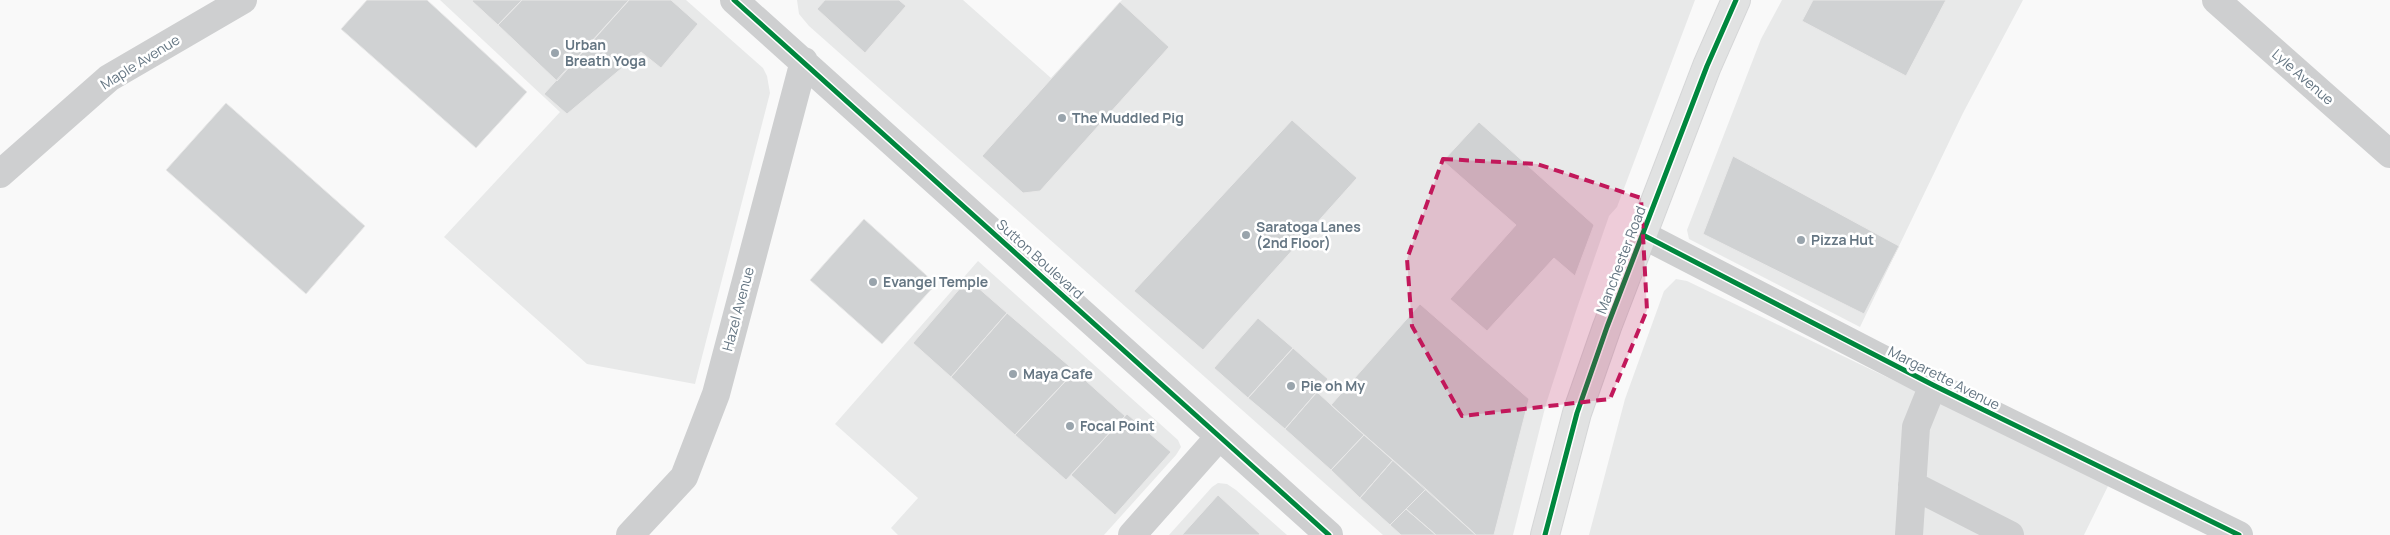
<svg xmlns="http://www.w3.org/2000/svg" width="2390" height="535" font-family="Manrope,sans-serif">
	<rect width="100%" height="100%" fill="#f9f9f9"/>
	<path fill="#e8e9e9" d="M440 0H686L763 68 767 76 770 93 695 384 587 364 444 237 560 112Z
		M797 0H963L1051 78 1122 0H1695L1617 207 1609 216 1576 311 1546 404 1513 535H1383L809 26 799 14Z
		M1782 0H2023L1963 113 1860 327 1689 239 1687 230 1761 39Z
		M978 261 1178 440 1181 447 1176 455 1104 535H898L891 528 918 498 835 424Z
		M1676 279 1687 281 2109 484 2084 535H1589L1625 399 1664 291Z
		M1218 483 1227 484 1236 490 1287 535H1169L1212 487Z"/>
	<path fill="#d0d2d3" stroke="#e8e8e8" d="M367 0H427L527 92 476 148 341 29Z
		M473 0H522L498 25 472 1Z
		M522 0H629L557 81 498 25Z
		M629 0H671L698 24 661 68 641 52 567 114 544 94Z
		M825 0H899L906 6 865 53 817 9Z
		M1813 0H1946L1906 76 1802 21Z
		M1120 2 1169 47 1040 191 1023 193 982 156Z
		M226 103 365 226 306 294 166 170Z
		M1292 120 1357 178 1203 350 1134 291Z
		M1479 122 1594 225 1575 276 1554 258 1487 331 1450 299 1516 225 1443 161Z
		M1733 156 1899 246 1864 314 1703 234Z
		M864 219 936 284 882 344 810 280Z
		M968 279 1007 313 951 377 913 343Z
		M1420 304 1529 399 1494 535H1476L1331 405Z
		M1007 313 1075 371 1015 435 951 377Z
		M1258 318 1293 348 1248 398 1214 368Z
		M1293 348 1328 379 1285 429 1248 398Z
		M1075 371 1125 416 1066 480 1015 435Z
		M1317 392 1364 435 1331 470 1285 429Z
		M1127 414 1171 452 1115 515 1071 475Z
		M1364 435 1393 460 1360 498 1331 470Z
		M1393 460 1426 489 1390 525 1360 498Z
		M1426 489 1476 535H1436L1406 509Z
		M1218 495 1260 534 1259 535H1182Z
		M1406 509 1436 535H1401L1390 525Z"/>
	<g fill="none" stroke-linecap="round" stroke-linejoin="round">
		<g stroke="#d5d6d7" stroke-width="30">
			<path id="major" d="M1545 535 1577 413 1607 327 1707 66 1736 0"/>
		</g>
		<path stroke="#cecfd0" stroke-width="28" d="M734 0 1329 535
			M2216 0 2390 154
			M0 174 109 78 243 0
			M1643 235 1933 385 2239 535
			M1912 485 2010 535
			M630 535 684 477 716 394 804 61
			M1132 535 1219 437
			M1909 535 1916 427 1933 385"/>
		<use href="#major" stroke="#e1e2e2" stroke-width="28"/>
		<g stroke="#fff" stroke-width="8">
			<path id="cycleway" d="M734 0 1329 535
				M1643 235 1933 385 2239 535
				M1545 535 1577 413 1607 327 1707 66 1736 0"/>
		</g>
		<use href="#cycleway" stroke="#00873e" stroke-width="5"/>
	</g>
	<path fill="#c2185b" fill-opacity="0.2" stroke="#c2185b" stroke-width="4" stroke-dasharray="10 6" stroke-linejoin="round" d="M1443 159 1537 164 1641 198 1647 310 1610 399 1462 416 1412 326 1407 259Z"/>
	<g fill="#99a4ac" stroke="#fff" stroke-width="2">
		<circle cx="555" cy="53" r="5"/>
		<circle cx="1062" cy="118" r="5"/>
		<circle cx="1246" cy="235" r="5"/>
		<circle cx="1801" cy="240" r="5"/>
		<circle cx="873" cy="282" r="5"/>
		<circle cx="1013" cy="374" r="5"/>
		<circle cx="1291" cy="386" r="5"/>
		<circle cx="1070" cy="426" r="5"/>
	</g>
	<g text-anchor="middle" stroke-width="5" stroke-linejoin="round" paint-order="stroke">
		<g font-size="14" font-weight="bold" fill="#657683" stroke="#fff" text-anchor="start">
			<text x="565" y="50">Urban<tspan x="565" dy="16">Breath Yoga</tspan></text>
			<text x="1072" y="123">The Muddled Pig</text>
			<text x="1256" y="232">Saratoga Lanes<tspan x="1256" dy="16">(2nd Floor)</tspan></text>
			<text x="1811" y="245">Pizza Hut</text>
			<text x="883" y="287">Evangel Temple</text>
			<text x="1023" y="379">Maya Cafe</text>
			<text x="1301" y="391">Pie oh My</text>
			<text x="1080" y="431">Focal Point</text>
		</g>
		<g font-size="14" fill="#657683" stroke="#fff">
			<text transform="translate(140 62) rotate(-32)" y="5">Maple Avenue</text>
			<text transform="translate(2303 77) rotate(41)" y="5">Lyle Avenue</text>
			<text transform="translate(1040 259) rotate(42)" y="5">Sutton Boulevard</text>
			<text transform="translate(1621 260) rotate(-69)" y="5">Manchester Road</text>
			<text transform="translate(738 309) rotate(-75)" y="5">Hazel Avenue</text>
			<text transform="translate(1944 378) rotate(27)" y="5">Margarette Avenue</text>
		</g>
	</g>
</svg>
